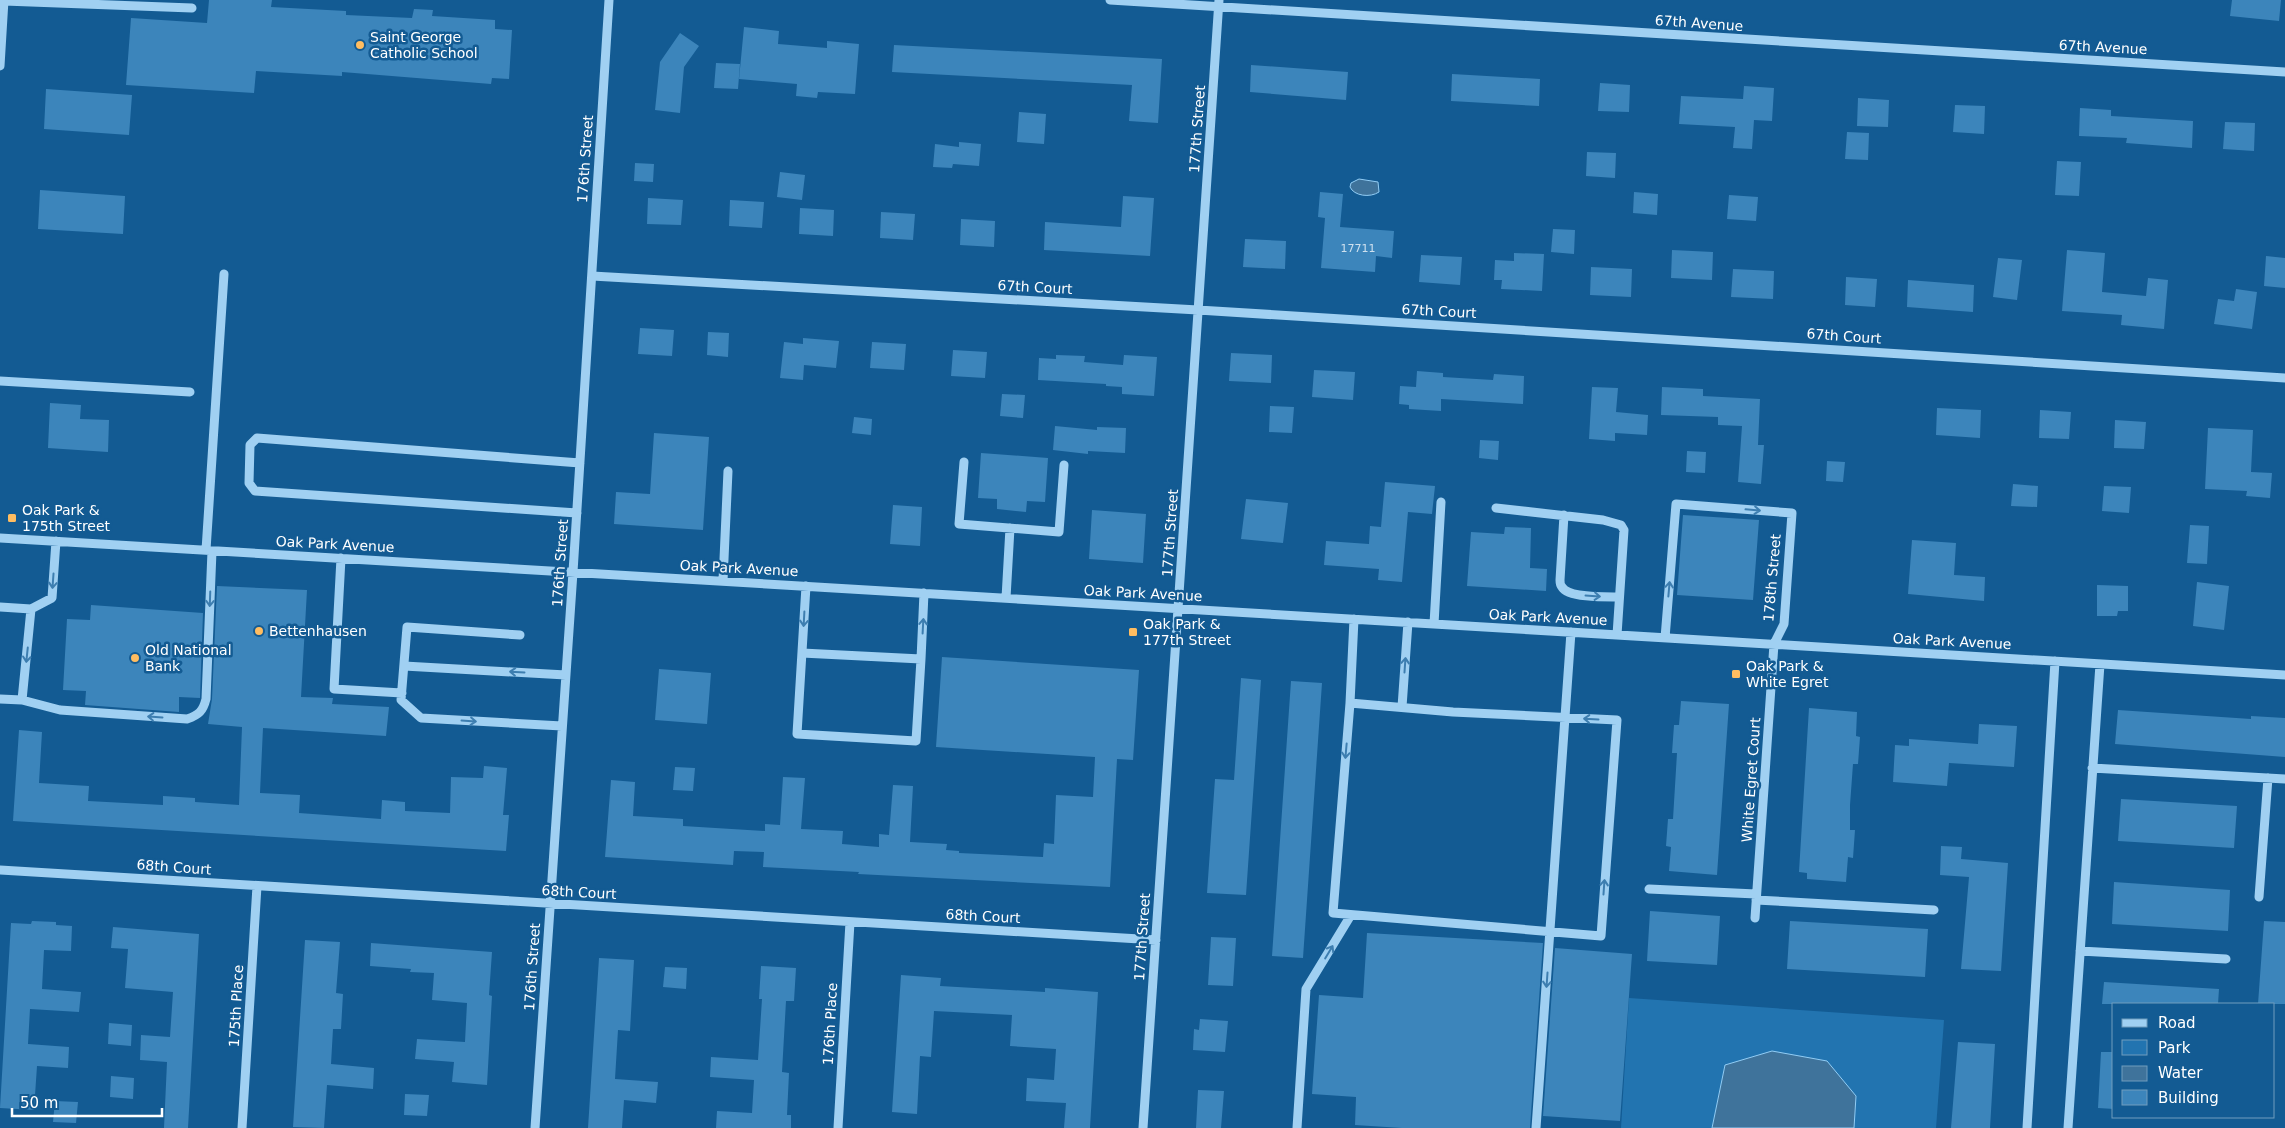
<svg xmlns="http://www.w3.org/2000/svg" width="2285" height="1128" font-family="'DejaVu Sans',sans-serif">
	<rect width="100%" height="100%" fill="#135b93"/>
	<path fill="#2274b0" d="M1629 998 1944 1020 1936 1128H1854L1856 1096 1725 1065 1712 1128H1621Z"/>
	<path fill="#3f739b" stroke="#92cdf5" d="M1359 179 1378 182 1379 192C1370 198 1354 196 1350 187L1351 183Z
		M1772 1051 1827 1061 1856 1096 1854 1128H1712L1725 1065Z"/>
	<path fill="#3c85bb" d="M209 0H272L271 7 346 11V15L412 18 414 9 433 10 432 16 495 20V29L512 30 509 79 492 78 491 84 342 72V76L256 71 254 93 126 85 131 18 207 23Z
		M2232 0H2281L2279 21 2230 16Z
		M744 27 779 31 778 44 827 48V41L859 44 855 94 818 92 817 98 796 96 797 84 739 79Z
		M680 33 699 46 684 67 680 113 655 110 660 62Z
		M894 45 1162 59 1158 123 1129 121 1132 85 892 72Z
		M716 63 740 64 738 89 714 88Z
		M1251 65 1348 72 1346 100 1250 92Z
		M1452 74 1540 79 1539 106 1451 101Z
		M1600 83 1630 85 1629 112 1598 111Z
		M1744 86 1774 88 1772 121 1754 120 1752 149 1733 148 1735 127 1679 124 1681 96 1743 99Z
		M46 89 132 95 129 135 44 129Z
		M1858 98 1889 100 1888 127 1857 126Z
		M1955 105 1985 106 1984 134 1953 132Z
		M2080 108 2111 110V116L2193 121 2192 148 2126 143 2127 138 2079 136Z
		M1019 112 1046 114 1044 144 1017 142Z
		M2225 122 2255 123 2254 151 2223 149Z
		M1847 132 1869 133 1868 160 1845 159Z
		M959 142 981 144 979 166 953 164 952 168 933 167 935 144 959 147Z
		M1587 152 1616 153 1615 178 1586 176Z
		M2057 161 2081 162 2079 196 2055 195Z
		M635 163 654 164 653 182 634 181Z
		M780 172 805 175 802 200 777 197Z
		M40 190 125 196 123 234 38 229Z
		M1320 192 1343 194 1340 227 1394 231 1392 258 1376 256 1375 272 1321 268 1325 218 1318 217Z
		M1634 192 1658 194 1657 215 1633 213Z
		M1729 195 1758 197 1756 221 1727 219Z
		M1123 196 1154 198 1150 256 1044 250 1045 222 1121 227Z
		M648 198 683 200 681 225 647 224Z
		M730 200 764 202 762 228 729 226Z
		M800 208 834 210 833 236 799 234Z
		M881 212 915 214 913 240 880 238Z
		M961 219 995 221 994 247 960 245Z
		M1553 229 1575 230 1574 254 1551 252Z
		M1245 239 1286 241 1285 269 1243 267Z
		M1672 250 1713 252 1712 280 1671 278Z
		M2067 250 2105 253 2102 292 2146 296 2148 278 2168 280 2164 329 2121 325 2122 315 2062 311Z
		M1514 253 1544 254 1542 291 1501 289 1502 280H1494L1495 260 1514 261Z
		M1421 255 1462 257 1460 285 1419 282Z
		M2266 256 2285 258V288L2264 286Z
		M1998 258 2022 260 2017 300 1993 297Z
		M1591 267 1632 269 1631 297 1590 295Z
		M1733 269 1774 271 1773 299 1731 297Z
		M1846 277 1877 279 1875 307 1845 305Z
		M1908 280 1974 285 1973 312 1907 307Z
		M2236 289 2257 292 2252 329 2214 324 2218 299 2234 301Z
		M640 328 674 330 672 356 638 354Z
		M708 332 729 333 728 357 707 355Z
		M803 338 839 341 836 368 804 365 803 380 780 378 784 342 803 344Z
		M872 342 906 344 904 370 870 368Z
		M953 350 987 352 985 378 951 376Z
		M1231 353 1272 355 1271 383 1229 381Z
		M1056 355 1085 356 1084 362 1123 365 1124 355 1157 357 1154 396 1122 394V387L1106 386V384L1038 380 1039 358 1056 359Z
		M1314 370 1355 372 1353 400 1312 397Z
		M1417 371 1443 373V377L1493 380 1494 374 1524 376 1523 404 1441 399V411L1409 409V405L1399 404 1400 386 1416 387Z
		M1592 387 1618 388 1616 412 1648 415 1647 435 1615 433V441L1589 439Z
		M1662 387 1703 389V396L1760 399 1758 445H1764L1761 484 1738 482 1742 426 1718 425V417L1661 415Z
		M1002 394 1025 395 1023 418 1000 416Z
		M50 403 81 405 80 419 109 420 108 452 48 448Z
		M1270 406 1294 407 1292 433 1269 432Z
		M1937 408 1981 410 1980 438 1936 435Z
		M2040 410 2071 412 2069 439 2039 438Z
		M854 417 872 419 871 435 852 433Z
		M2115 420 2146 422 2144 449 2114 448Z
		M1055 426 1097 430V427L1126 428 1125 453 1088 451V454L1053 450Z
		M2208 428 2253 430 2251 472 2272 473 2270 498 2246 496 2247 491 2205 489Z
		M654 433 709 437 703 530 614 524 616 492 650 494Z
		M1480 440 1499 441 1498 460 1479 458Z
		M1687 451 1706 452 1705 473 1686 472Z
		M981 453 1048 458 1045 502 1027 501 1026 512 997 509V499L978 498Z
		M1827 461 1845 462 1843 482 1826 481Z
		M1385 482 1435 486 1432 514 1408 512 1402 582 1378 580 1379 569 1324 565 1326 541 1369 544 1370 526 1381 527Z
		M2013 484 2038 486 2037 507 2011 506Z
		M2104 486 2131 487 2129 513 2102 511Z
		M1246 499 1288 503 1283 543 1241 539Z
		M893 505 922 507 920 546 890 544Z
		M1092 510 1146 514 1143 563 1089 559Z
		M1683 515 1759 520 1753 600 1677 595Z
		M2190 525 2209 526 2207 564 2187 563Z
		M1505 527 1531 528 1530 568 1547 569 1546 591 1467 586 1471 532 1504 534Z
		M1912 540 1956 543 1954 575 1985 577 1984 601 1908 594Z
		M2197 582 2229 586 2224 630 2193 626Z
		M2097 585 2128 586V611H2118L2117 616H2097Z
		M217 586 307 590 301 697 333 698 332 704 389 707 386 736 263 728 260 793 300 795 299 813 381 819 382 800 405 802V811L450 813 451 777 483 778 484 766 507 768 503 815H509L506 851 13 821 19 730 42 732 39 783 89 786 88 801 163 805V796L195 798V802L239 805 242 727 208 724 212 699Z
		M91 605 203 613 200 698 179 697V712L85 705 86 691 63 690 67 619 90 620Z
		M942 657 1139 670 1133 760 1117 759 1110 887 858 874 859 872 763 867 764 852 734 851 733 865 605 857 611 780 635 782 633 816 683 819V826L765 831V824L780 825 783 777 805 778 801 829 843 831 842 844 879 847V834L889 835 893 785 913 786 910 842 947 844 946 850 959 851V853L1043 857 1044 843 1054 844 1056 795 1093 797 1095 757 936 747Z
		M659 669 711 673 707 724 655 720Z
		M1241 678 1261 680 1246 895 1207 893 1215 779 1234 780Z
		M1291 681 1322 683 1303 958 1272 956Z
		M1681 701 1729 704 1717 875 1669 871 1671 847 1666 846 1668 819H1673L1677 753H1672L1674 725H1679Z
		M1809 708 1857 712 1856 736 1860 737 1858 764H1853L1850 805V830H1855L1853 858 1848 857 1846 882 1807 879V873L1799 872Z
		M2118 710 2251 719V716L2285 718V757L2115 744Z
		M1979 724 2017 726 2014 767 1949 763 1947 786 1893 782 1895 745 1909 746V739L1978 744Z
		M675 767 695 768 693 791 673 790Z
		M2121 799 2237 806 2234 848 2118 841Z
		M1941 846 1962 847 1961 859 2008 863 2001 971 1961 969 1969 877 1940 875Z
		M2114 882 2230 890 2228 931 2112 924Z
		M1650 911 1720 916 1717 965 1647 961Z
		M32 921 56 922V925L72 926 71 951 44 950 42 989 81 992 79 1012 30 1009 28 1044 69 1047 68 1068 37 1066 34 1110 0 1108 11 923 31 924Z
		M1790 921 1928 929 1925 977 1787 969Z
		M2264 921 2285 922V1004H2258Z
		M113 927 199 934 188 1128H164L167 1062 140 1060 141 1035 170 1037 173 992 125 988 128 949 111 948Z
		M1367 933 1543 943 1530 1128H1402L1355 1125 1356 1097 1312 1094 1319 995 1363 998Z
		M1211 937 1236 938 1233 986 1208 985Z
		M305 940 340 942 336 993 343 994 341 1029H333L331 1064 374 1068 373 1089 327 1085 324 1128 293 1127Z
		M371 943 492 952 489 995 492 996 487 1085 452 1082 454 1062 415 1059 417 1039 465 1042 467 1003 432 1000 434 973 410 972 411 969 370 966Z
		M1555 948 1632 954 1620 1121 1543 1116Z
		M599 958 634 960 630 1031 618 1030 615 1079 658 1082 656 1103 624 1100 622 1128H588Z
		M761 966 796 968 794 1001H786L782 1072 789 1073 787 1115H791V1128H716L717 1111 752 1113 754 1080 710 1077 711 1057 758 1060 762 999H759Z
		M665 967 687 968 686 989 663 987Z
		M901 975 941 978 940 986 1045 992V988L1098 992 1090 1128H1064L1066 1103 1026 1101 1027 1078 1054 1080 1056 1049 1010 1046 1012 1015 934 1011 931 1057 920 1056 917 1114 892 1112Z
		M2104 982 2219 989 2218 1004H2102Z
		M1200 1019 1228 1021 1225 1052 1193 1050 1194 1029 1199 1030Z
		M109 1023 132 1025 131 1046 108 1044Z
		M1958 1042 1995 1044 1990 1128H1951Z
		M2101 1052H2114V1109L2098 1108Z
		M111 1076 134 1078 133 1099 110 1097Z
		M1198 1090 1224 1091 1221 1128H1196Z
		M405 1094 429 1095 427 1116 404 1115Z
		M55 1101 78 1102 76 1123 53 1122Z"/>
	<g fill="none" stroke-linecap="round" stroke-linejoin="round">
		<path stroke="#a0d0f2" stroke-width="9" d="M1110 0 2285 72
			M4 1 192 8
			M0 66 4 0
			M592 276 1198 310 2285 378
			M0 381 190 392
			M964 462 959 524 1059 532 1064 465
			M1496 508 1603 520 1621 525 1624 530 1617 635
			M577 513 255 491 249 483 250 445 257 438 580 463
			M1564 515 1560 580C1560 582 1560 585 1562 587 1568 598 1607 597 1619 597
			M0 538 2285 675
			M206 550 224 274
			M341 558 334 689 402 693
			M723 581 728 471
			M1006 598 1010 528
			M0 607 31 609 52 598 56 541
			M1434 624 1441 502
			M520 635 407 627 401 700 421 718 562 726
			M1665 638 1676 504 1792 513 1784 624 1774 644 1755 918
			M802 653 921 659 916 741 797 734 806 586
			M921 659 924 593
			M404 666 566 675
			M0 699 22 700 60 710 187 719C199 715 203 711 206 699L212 551
			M22 700 31 609
			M1350 703 1453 712 1617 720 1601 936 1333 913 1350 703 1354 619
			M1402 707 1408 622
			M2092 768 2285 779
			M0 870 1156 940
			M1649 889 1756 894
			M2259 897 2268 778
			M1756 900 1934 910
			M2080 951 2226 959
			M242 1128 257 886
			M535 1128 573 572 609 0
			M838 1128 850 922
			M1143 1128 1219 0
			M1297 1128 1306 989 1351 915
			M1536 1128 1571 632
			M2027 1128 2055 661
			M2068 1128 2100 664"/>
	</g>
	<defs><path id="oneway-shaft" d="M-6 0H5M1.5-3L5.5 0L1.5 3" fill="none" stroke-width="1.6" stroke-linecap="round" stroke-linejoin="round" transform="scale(1.25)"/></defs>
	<g stroke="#3d7eb0">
		<use href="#oneway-shaft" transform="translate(1753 510) rotate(5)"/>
		<use href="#oneway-shaft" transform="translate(53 581) rotate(94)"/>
		<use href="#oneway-shaft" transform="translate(1669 589) rotate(-85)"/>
		<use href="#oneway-shaft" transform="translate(1593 596) rotate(4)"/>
		<use href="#oneway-shaft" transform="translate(210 599) rotate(92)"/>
		<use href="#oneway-shaft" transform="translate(804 619) rotate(93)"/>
		<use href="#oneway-shaft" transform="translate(923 626) rotate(-87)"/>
		<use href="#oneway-shaft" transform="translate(27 655) rotate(96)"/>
		<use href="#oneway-shaft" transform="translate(1405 665) rotate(-86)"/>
		<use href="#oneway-shaft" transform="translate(517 672) rotate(-177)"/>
		<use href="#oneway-shaft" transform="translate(155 717) rotate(-176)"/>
		<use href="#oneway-shaft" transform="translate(1591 719) rotate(-177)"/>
		<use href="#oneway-shaft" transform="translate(469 721) rotate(4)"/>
		<use href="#oneway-shaft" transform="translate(1346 751) rotate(95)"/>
		<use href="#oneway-shaft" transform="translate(1604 887) rotate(-86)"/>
		<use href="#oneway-shaft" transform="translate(1329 952) rotate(-59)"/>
		<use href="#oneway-shaft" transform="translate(1547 980) rotate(94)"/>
	</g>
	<g fill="#ffbd61" stroke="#135b93" stroke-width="2">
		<circle cx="360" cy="45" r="5"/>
		<rect x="7" y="513" width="10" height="10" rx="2.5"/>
		<circle cx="259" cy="631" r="5"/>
		<rect x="1128" y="627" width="10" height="10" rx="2.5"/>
		<circle cx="135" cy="658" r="5"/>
		<rect x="1731" y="669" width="10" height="10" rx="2.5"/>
	</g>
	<g text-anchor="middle" stroke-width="5" stroke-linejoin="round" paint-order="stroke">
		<g font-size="11" fill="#cee0ee">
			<text x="1358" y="252">17711</text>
		</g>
		<g font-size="14" fill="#fff" stroke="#135b93">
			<text transform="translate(1699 23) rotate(4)" y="5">67th Avenue</text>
			<text transform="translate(2103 47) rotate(3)" y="5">67th Avenue</text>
			<text transform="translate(1197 129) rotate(-86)" y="5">177th Street</text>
			<text transform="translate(585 159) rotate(-86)" y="5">176th Street</text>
			<text transform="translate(1035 287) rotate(3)" y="5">67th Court</text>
			<text transform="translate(1439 311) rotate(3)" y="5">67th Court</text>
			<text transform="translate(1844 336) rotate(4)" y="5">67th Court</text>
			<text transform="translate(1170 533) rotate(-86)" y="5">177th Street</text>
			<text transform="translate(335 544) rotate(3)" y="5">Oak Park Avenue</text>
			<text transform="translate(560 563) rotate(-86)" y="5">176th Street</text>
			<text transform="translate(739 568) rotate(3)" y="5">Oak Park Avenue</text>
			<text transform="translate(1772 578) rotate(-85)" y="5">178th Street</text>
			<text transform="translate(1143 593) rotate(3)" y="5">Oak Park Avenue</text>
			<text transform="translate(1548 617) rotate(3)" y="5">Oak Park Avenue</text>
			<text transform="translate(1952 641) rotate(3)" y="5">Oak Park Avenue</text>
			<text transform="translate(1751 780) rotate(-86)" y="5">White Egret Court</text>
			<text transform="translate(174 867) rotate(4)" y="5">68th Court</text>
			<text transform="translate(579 892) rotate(3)" y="5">68th Court</text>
			<text transform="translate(983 916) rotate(3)" y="5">68th Court</text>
			<text transform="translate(1142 937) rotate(-86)" y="5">177th Street</text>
			<text transform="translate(532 967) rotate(-86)" y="5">176th Street</text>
			<text transform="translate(236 1006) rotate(-87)" y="5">175th Place</text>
			<text transform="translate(830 1024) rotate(-87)" y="5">176th Place</text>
		</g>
		<g font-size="14" fill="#fff" stroke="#135b93" text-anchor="start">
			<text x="370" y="42">Saint George<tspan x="370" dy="16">Catholic School</tspan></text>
			<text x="22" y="515">Oak Park &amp;<tspan x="22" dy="16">175th Street</tspan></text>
			<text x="1143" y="629">Oak Park &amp;<tspan x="1143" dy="16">177th Street</tspan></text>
			<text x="269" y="636">Bettenhausen</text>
			<text x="145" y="655">Old National<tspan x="145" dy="16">Bank</tspan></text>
			<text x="1746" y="671">Oak Park &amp;<tspan x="1746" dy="16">White Egret</tspan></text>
		</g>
	</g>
	<rect x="2112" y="1003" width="162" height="115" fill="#135b93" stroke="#719dbe"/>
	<rect x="2122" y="1019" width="25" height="8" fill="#a0d0f2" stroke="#719dbe"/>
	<text x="2158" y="1028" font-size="15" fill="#ffffff">Road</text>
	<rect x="2122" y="1040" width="25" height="15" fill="#2274b0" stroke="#719dbe"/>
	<text x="2158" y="1053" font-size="15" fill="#ffffff">Park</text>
	<rect x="2122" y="1066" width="25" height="15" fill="#3f739b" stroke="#719dbe"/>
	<text x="2158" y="1078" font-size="15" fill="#ffffff">Water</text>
	<rect x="2122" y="1090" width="25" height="15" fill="#3c85bb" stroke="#719dbe"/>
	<text x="2158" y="1103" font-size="15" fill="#ffffff">Building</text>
	<path d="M12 1108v8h150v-8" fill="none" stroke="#ffffff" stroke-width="2.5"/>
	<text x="20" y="1108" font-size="15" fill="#ffffff" stroke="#135b93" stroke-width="4" paint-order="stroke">50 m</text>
</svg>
